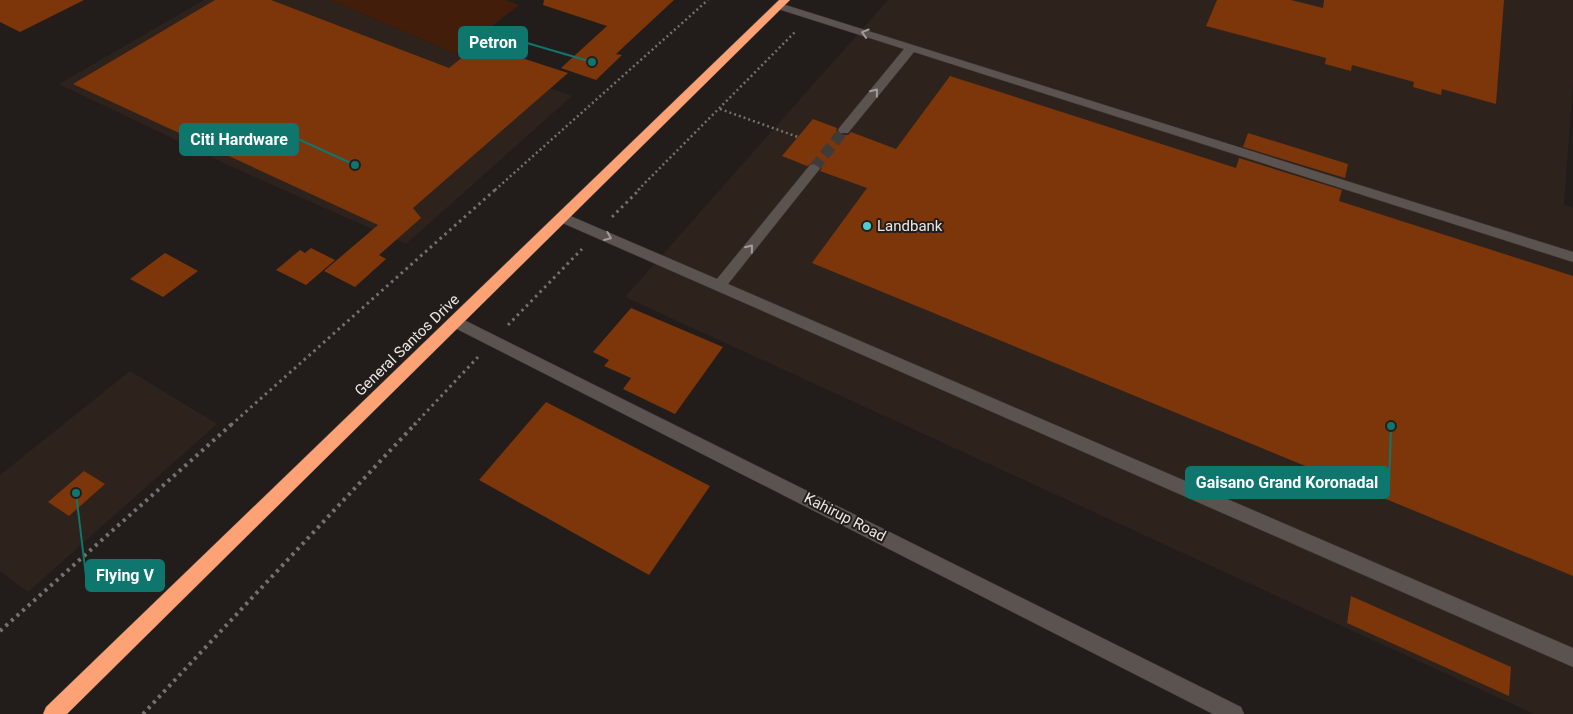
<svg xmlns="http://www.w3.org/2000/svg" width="1573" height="714" font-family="Roboto,sans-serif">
	<rect width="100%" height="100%" fill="#221d1a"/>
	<path fill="#2e221d" d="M204 0H330L456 54 572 96 406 244 243 172 59 84Z
		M888 0H1573V82L1564 205 1573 208V714H1534L625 297Z
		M130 371 217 424 28 592 0 571V475Z"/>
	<path fill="#411d0a" d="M330 0H505L519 5 456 54Z"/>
	<path fill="#7d3609" d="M0 0H84L20 32 0 22Z
		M215 0H271L449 68 479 44 568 73 413 208 421 218 379 255 386 259 355 287 324 271 378 225 73 84Z
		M544 0H674L616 54 622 55 596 80 561 68 607 26 543 5Z
		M1217 0H1291L1323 8 1324 0H1504L1496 104 1442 89 1441 95 1413 87 1414 82 1352 65 1351 71 1325 64 1326 58 1206 26Z
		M950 76 1236 168 1239 158 1342 190 1339 201 1573 276V576L812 263 867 188 820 171 822 168 815 162 807 166 782 156 813 119 837 128 836 131 840 135H848L851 132 896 149Z
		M1248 133 1348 164 1345 178 1243 147Z
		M311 248 335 260 306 285 276 270 300 250 305 253Z
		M165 253 198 271 163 297 130 279Z
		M631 308 723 347 675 414 623 389 631 378 604 366 609 360 593 352Z
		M546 402 710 486 649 575 479 480Z
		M84 471 105 484 69 516 48 502Z
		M1351 596 1511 667 1509 696 1347 623Z"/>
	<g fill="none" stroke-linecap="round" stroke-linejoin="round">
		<path stroke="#403b38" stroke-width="11" stroke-dasharray="11 5.5" stroke-linecap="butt" d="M814 168 844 130"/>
		<g stroke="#3d3836" stroke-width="1">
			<path id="minor" d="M779 3 1573 252V262L914 52 848 133H840L838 130 840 127 904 49 775 8 774 6Z
				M814 164 820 168 818 171 728 284 1573 648V667L558 221 556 218 558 215H568L717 279 810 165Z
				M456 316 1241 707 1244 714H1213L451 326 449 322 451 318Z"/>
		</g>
		<g stroke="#3d3836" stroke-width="1">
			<path id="highway" d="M779 0H790L67 714H43L46 707Z"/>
		</g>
		<path stroke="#75716e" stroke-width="2.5" stroke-dasharray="2 3" stroke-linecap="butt" d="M720 109 798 137
			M495 190 708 0
			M638 190 796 31"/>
		<path stroke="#75716e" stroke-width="3" stroke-dasharray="2.5 4" stroke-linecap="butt" d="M612 217 640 189
			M508 325 582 249
			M231 425 496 189
			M414 425 478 357"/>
		<path stroke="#75716e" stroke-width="4" stroke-dasharray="3 4.5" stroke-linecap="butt" d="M0 631 233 423
			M143 714 416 423"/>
		<use href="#minor" fill="#5a5350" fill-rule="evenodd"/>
		<use href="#highway" fill="#fda275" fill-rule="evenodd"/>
	</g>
	<defs><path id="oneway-chevron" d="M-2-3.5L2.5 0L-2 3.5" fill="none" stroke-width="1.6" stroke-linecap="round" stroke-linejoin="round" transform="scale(1.25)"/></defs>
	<g stroke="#a29c9a">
		<use href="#oneway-chevron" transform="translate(865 33) rotate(-163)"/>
		<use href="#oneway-chevron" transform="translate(875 92) rotate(-51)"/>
		<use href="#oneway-chevron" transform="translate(608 237) rotate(23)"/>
		<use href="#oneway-chevron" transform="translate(750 248) rotate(-51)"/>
	</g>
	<circle fill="#52cdcf" stroke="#221d1a" stroke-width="2" cx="867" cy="226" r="5"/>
	<g text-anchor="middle" stroke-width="4" stroke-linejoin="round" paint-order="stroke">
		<g font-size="15" fill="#eae6e4" stroke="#221d1a" text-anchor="start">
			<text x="877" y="231">Landbank</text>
		</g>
		<g font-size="15" fill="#eae6e4" stroke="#221d1a">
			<text transform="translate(407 345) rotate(-44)" y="5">General Santos Drive</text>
			<text transform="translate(845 517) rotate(27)" y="5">Kahirup Road</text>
		</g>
	</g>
	<path fill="none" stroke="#0f766e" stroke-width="2" d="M592 62L527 43M355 165L298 139M1391 426L1389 483M76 493L86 576"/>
	<g fill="#0f766e" stroke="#221d1a" stroke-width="2">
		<circle cx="592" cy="62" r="5"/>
		<circle cx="355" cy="165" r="5"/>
		<circle cx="1391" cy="426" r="5"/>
		<circle cx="76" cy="493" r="5"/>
	</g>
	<g fill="#0f766e" stroke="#0f766e" stroke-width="2">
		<rect x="459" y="27" width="68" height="31" rx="5"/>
		<rect x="180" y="124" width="118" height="31" rx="5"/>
		<rect x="1186" y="467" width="203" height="31" rx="5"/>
		<rect x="86" y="560" width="78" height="31" rx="5"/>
	</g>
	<g font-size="16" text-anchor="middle" font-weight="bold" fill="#fff">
		<text x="493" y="48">Petron</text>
		<text x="239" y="145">Citi Hardware</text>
		<text x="1287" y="488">Gaisano Grand Koronadal</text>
		<text x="125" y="581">Flying V</text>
	</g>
</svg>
